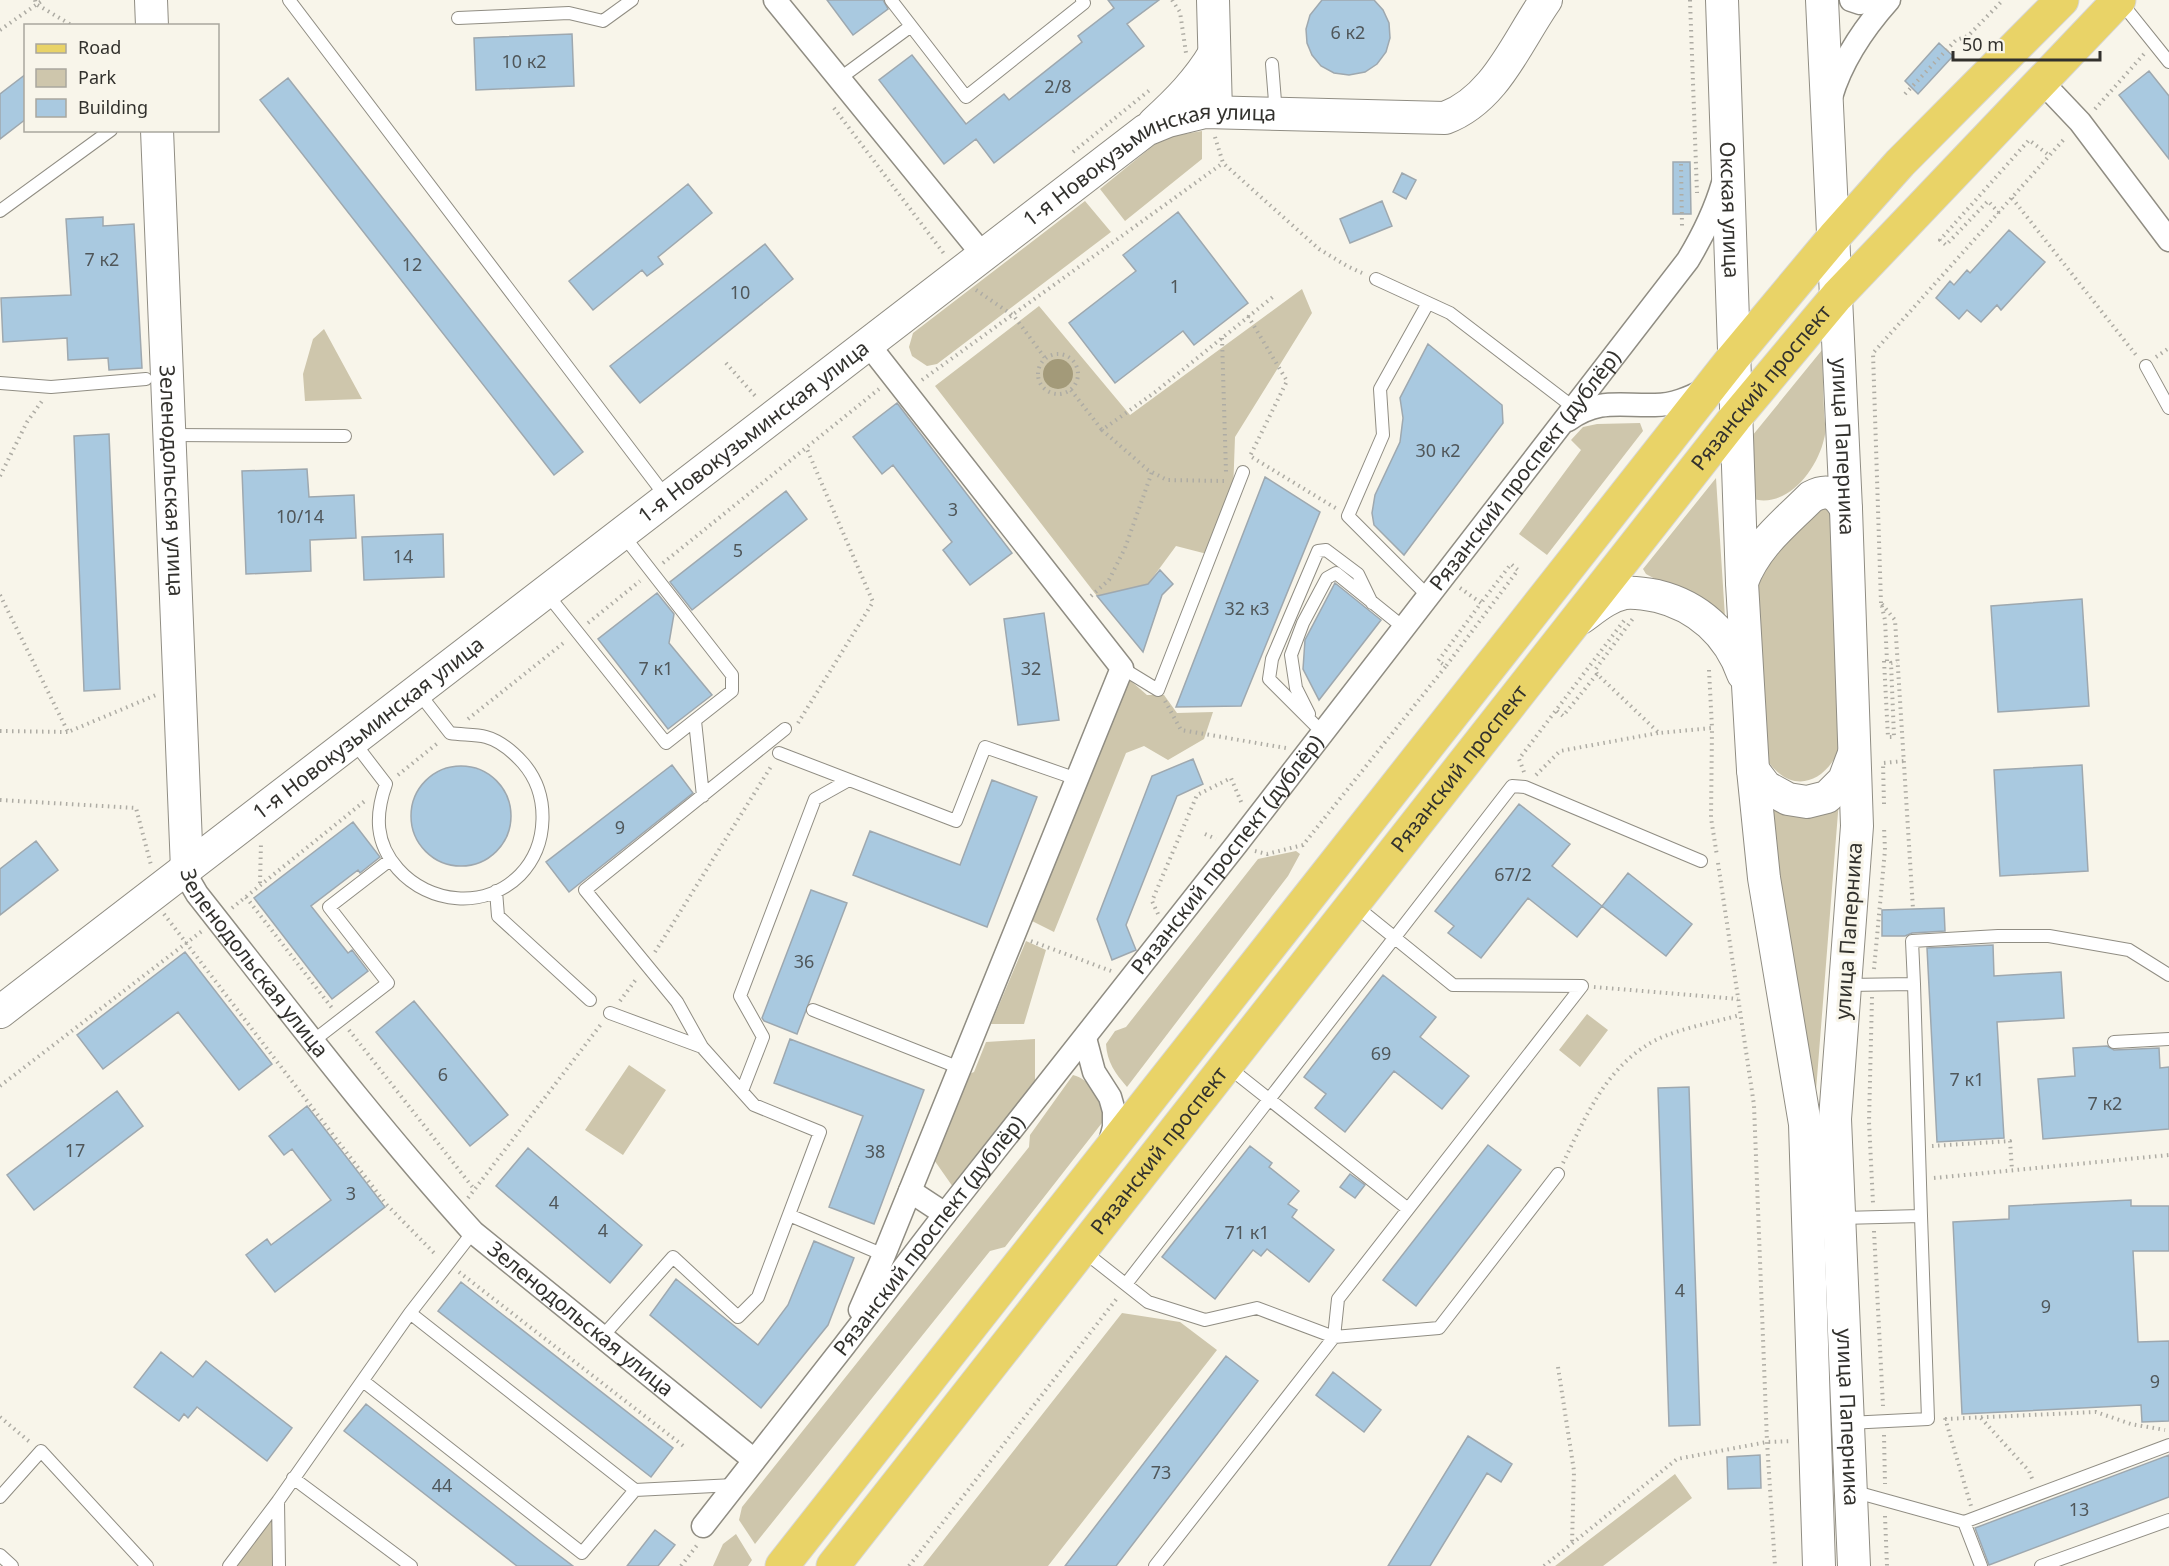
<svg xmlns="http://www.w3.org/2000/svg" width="2169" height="1566" font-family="'Noto Sans',sans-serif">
	<rect width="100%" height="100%" fill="#f8f5ea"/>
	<path fill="#cec6ac" d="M1202 131V159L1125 221 1100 189 1160 140 1178 135Z
		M1085 201 1111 232 937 364 927 366 912 356 909 347 913 333Z
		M1302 289 1312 313 1235 437 1233 493 1207 554 1176 546 1148 584 1097 596 935 386 1039 306 1130 415Z
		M324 329 362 399 305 401 303 374 313 339Z
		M1822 350C1823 370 1823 391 1824 411 1824 419 1827 430 1824 439 1817 470 1786 511 1750 498L1748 441Z
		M1640 423 1643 431 1547 555 1519 534 1581 450 1571 440 1583 427 1597 424Z
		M1716 478 1725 617 1646 574 1643 569Z
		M1816 502 1831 510 1840 748C1823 787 1787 795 1764 755L1757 567Z
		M1124 675 1147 695H1164L1177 713 1213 712 1204 739 1168 760 1144 746 1126 753 1054 932 1028 919Z
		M1839 800 1815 1103 1768 802Z
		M1296 851 1300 854 1288 876 1127 1087C1115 1073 1107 1062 1106 1044L1115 1031 1126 1027 1258 859Z
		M1026 941 1046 950 1024 1024H991Z
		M1587 1014 1608 1030 1580 1067 1559 1050Z
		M1035 1039V1081L953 1187 932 1157 959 1078 974 1072 986 1042Z
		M629 1065 666 1090 623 1155 585 1130Z
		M1073 1075C1090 1079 1105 1101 1105 1119L1005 1247 990 1251 755 1544 739 1520 742 1507 1029 1147 1030 1135Z
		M1122 1313 1180 1322 1217 1350 1048 1566H923Z
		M1675 1474 1692 1498 1603 1566H1555Z
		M272 1520 273 1566H236Z
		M736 1534 752 1560 748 1566H713L723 1544Z"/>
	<path fill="#a39a79" d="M1043 374a15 15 0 1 1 30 0a15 15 0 1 1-30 0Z"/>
	<path fill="#a9c9e0" stroke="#9ea8af" stroke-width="1.5" d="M827 0H883L888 9 853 35Z
		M1108 0H1159L1127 24 1144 46 994 163 976 139 944 164 879 80 912 55 966 124 1004 94 1009 100 1082 42 1078 36 1114 8Z
		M1322 0H1374L1383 10 1389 23 1390 38 1386 52 1377 64 1365 72 1349 75 1334 73 1321 66 1312 55 1307 43 1306 29 1310 15Z
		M572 34 574 86 476 90 474 38Z
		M1939 43 1953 56 1918 94 1905 81Z
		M2149 71 2169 96V159L2119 95Z
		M26 74V119L0 139V94Z
		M288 78 583 452 554 475 260 100Z
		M1673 162H1690L1691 214H1673Z
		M1402 173 1416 180 1406 199 1393 192Z
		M688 184 712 213 658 257 663 264 647 276 642 270 593 310 569 281Z
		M1382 201 1392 226 1350 243 1340 219Z
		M1178 212 1248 303 1194 345 1183 331 1115 383 1069 323 1136 271 1123 255Z
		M103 217V226L134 224 142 368 109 370 108 358 68 360 67 338 3 342 1 298 71 295 66 219Z
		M2009 230 2045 262 2001 310 1997 305 1981 322 1967 310 1959 319 1936 298 1950 281 1954 285 1967 270 1970 273Z
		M765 244 793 279 640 403 610 366Z
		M1428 344 1502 405 1503 423 1404 555 1374 525 1372 513 1375 495 1400 442 1403 418 1400 398Z
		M897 403 1012 553 970 585 943 550 952 542 893 465 882 474 853 437Z
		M109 434 120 689 84 691 74 436Z
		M307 469 309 497 354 495 356 538 310 540 311 571 246 574 242 471Z
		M1265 477 1320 512 1241 706 1176 707Z
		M786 491 807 519 692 610 670 582Z
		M443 534 444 577 364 580 362 537Z
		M1160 570 1173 584 1162 595 1143 652 1097 596 1148 584Z
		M1335 583 1381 620 1319 700 1303 669 1305 640Z
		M657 593 674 614 669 643 712 695 668 729 598 639Z
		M2082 599 2089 706 1998 712 1991 606Z
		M1044 613 1059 720 1018 725 1004 619Z
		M1193 759 1203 784 1177 796 1126 925 1136 950 1112 960 1097 919 1152 776Z
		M672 765 693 793 569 892 546 862Z
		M2082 765 2088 871 2000 876 1994 770Z
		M411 816a50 50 0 1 1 100 0a50 50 0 1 1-100 0Z
		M992 780 1037 797 987 927 853 875 870 831 960 865Z
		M1519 804 1570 844 1552 866 1602 906 1577 937 1528 898 1481 958 1448 933 1454 926 1435 911Z
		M353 822 380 857 360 873 358 870 311 906 348 953 352 950 368 971 332 999 254 898Z
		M36 841 58 870 0 915V869Z
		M1628 873 1692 924 1666 956 1602 906Z
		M811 890 847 903 797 1034 764 1021 762 1018Z
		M1944 908 1945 931 1912 933 1905 936H1882V910Z
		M1993 945 1994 976 2061 972 2064 1018 1997 1022 2004 1138 1937 1142 1927 948Z
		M185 952 272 1064 239 1090 178 1012 103 1069 77 1035Z
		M1383 975 1436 1017 1420 1037 1469 1076 1442 1109 1394 1071 1345 1132 1315 1108 1326 1094 1304 1077Z
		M414 1001 508 1115 470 1146 376 1032Z
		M790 1039 924 1090 874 1224 829 1207 863 1116 774 1083Z
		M2107 1046 2114 1050 2159 1048 2160 1068 2169 1067V1129L2043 1139 2038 1079 2075 1076 2073 1048Z
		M1689 1087 1700 1425 1669 1426 1658 1088Z
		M117 1091 143 1126 34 1210 7 1175Z
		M307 1106 385 1207 275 1292 246 1255 267 1239 271 1245 331 1200 292 1149 284 1155 269 1136Z
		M1488 1145 1521 1170 1416 1306 1383 1280Z
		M1250 1146 1272 1163 1269 1167 1299 1191 1288 1204 1297 1210 1292 1217 1334 1250 1309 1282 1267 1249 1261 1256 1253 1250 1215 1299 1162 1257Z
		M528 1148 642 1245 610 1283 496 1186Z
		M1350 1174 1365 1185 1355 1198 1340 1187Z
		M2131 1200V1206H2169V1251H2133L2138 1342 2169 1341V1421L2142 1422 2141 1405 1962 1414 1953 1222 2009 1219V1206Z
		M814 1241 854 1258 828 1325 761 1408 650 1315 676 1279 758 1345 788 1305Z
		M461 1282 673 1448 651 1477 438 1311Z
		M161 1352 193 1377 206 1361 292 1428 267 1461 197 1407 188 1418 184 1414 179 1421 134 1387Z
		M1226 1356 1258 1381 1116 1566H1065Z
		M1333 1372 1381 1410 1364 1432 1316 1395Z
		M366 1404 540 1541 573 1566H517L344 1431Z
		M1468 1436 1512 1464 1501 1482 1487 1473 1430 1566H1388Z
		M1760 1455 1761 1488 1728 1489 1727 1457Z
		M2169 1455V1497L1989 1565 1975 1528Z
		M655 1530 675 1545 658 1566H627Z"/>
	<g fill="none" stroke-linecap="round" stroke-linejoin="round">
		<g stroke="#908d83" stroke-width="14">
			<path id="lane" d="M289 0 667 498
				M891 0 966 97 1084 3 1082 0
				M2120 1 2169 62
				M458 18 569 13 603 21 632 0
				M1272 64 1276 114
				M839 79 911 26
				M0 211 111 130
				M1376 279 1450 313 1573 407
				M1428 303 1380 389 1383 435 1348 516 1428 596
				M2146 366 2169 408
				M0 383 51 387 146 379
				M171 435 345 436
				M547 594 666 743 732 691V675L623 535
				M1122 668 1158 690 1243 472
				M1309 714 1296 688 1291 655 1303 623 1327 578 1336 573 1403 627
				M695 721 703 796
				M1315 725 1269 679 1272 659 1318 551 1326 550 1358 574 1372 603
				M353 741 386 784C375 815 375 843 398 869 429 904 485 910 520 875 549 845 550 794 523 763 513 752 501 741 486 737 475 734 461 735 450 733L418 692
				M779 753 956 821 985 747 1077 779
				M496 891 498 916 590 1000
				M1353 904 1453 985 1582 986
				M1914 984 1921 1216
				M1847 985 1914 984 1912 941 1998 936H2049L2129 950 2169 975
				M813 1010 960 1068
				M313 1041 388 983 329 907 390 860
				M2114 1042 2169 1039
				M702 1047 677 1002 585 890 785 729
				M1227 1066 1408 1209
				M742 1091 763 1037 740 996 815 799 849 780
				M789 1215 884 1255
				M1841 1218 1921 1216 1928 1419 1848 1423
				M1082 1250 1148 1302 1205 1320 1257 1308 1334 1337 1439 1328 1558 1174
				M1126 1284 1512 786 1525 787 1701 861
				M410 1313 635 1490 734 1485
				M602 1337 673 1257 738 1317 758 1297 820 1132 754 1105 702 1047 610 1013
				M363 1381 582 1553 635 1490
				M293 1478 411 1566
				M1852 1491 1964 1522
				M0 1497 41 1451 147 1566
				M278 1501 279 1566
				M0 1555 12 1566
				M229 1566 278 1501 410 1313 473 1232
				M1155 1566 1334 1337 1338 1299 1582 986
				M1981 1566 1964 1522 2169 1445
				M2041 1566 2169 1520"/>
		</g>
		<g stroke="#908d83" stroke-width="25">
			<g id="street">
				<path d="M775 0 983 255"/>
				<path d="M1851 0 1860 3 1874 0"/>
				<path d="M2042 82 2080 122 2169 240"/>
				<path d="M1831 97C1842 60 1864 28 1889 0"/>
				<path d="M1568 420C1599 398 1620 406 1655 405 1673 405 1689 398 1705 390"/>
				<path id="s1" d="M187 869 190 882 197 894C287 1008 375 1124 473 1232L754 1460"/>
				<path d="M1085 1038 1094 1072 1110 1097 1114 1111V1127L1109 1146"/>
				<path d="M910 1191 945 1214"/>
				<path d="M860 1310 884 1255 1122 668 868 344"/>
				<path id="s2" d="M703 1526 844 1346 945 1214 1236 845 1688 260C1703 235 1715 211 1723 183"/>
			</g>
		</g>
		<g stroke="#908d83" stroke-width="34">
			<g id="secondary">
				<path d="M151 0 152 26"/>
				<path d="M1213 0 1216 112"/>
				<path id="s3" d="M1722 0 1742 583 1753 770 1764 878 1805 1124 1819 1566"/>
				<path id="s4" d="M1822 0 1846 509 1857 826 1835 1119 1854 1566"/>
				<path d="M1154 123C1177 102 1198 81 1214 54"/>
				<path id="s5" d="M157 130 187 869"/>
				<path d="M1742 582C1756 545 1784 524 1811 497 1828 488 1837 493 1846 509"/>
				<path d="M1581 618C1595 608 1607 597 1625 593 1635 592 1647 594 1657 596 1698 606 1729 634 1743 674"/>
				<path d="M1753 770 1766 787 1788 799 1807 802 1827 797 1844 780 1853 756"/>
				<path id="s6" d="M0 1012 1146 130 1168 121 1205 112 1445 118C1496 99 1517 41 1546 0"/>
			</g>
		</g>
		<g stroke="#d6d6d5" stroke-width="35">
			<g id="primary">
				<path d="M782 1566 1733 358 1834 237 1900 163 2062 0"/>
				<path id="s7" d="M833 1566 1735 418 1837 296 2119 0"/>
			</g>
		</g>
		<path stroke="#aeaca4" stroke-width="4" stroke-dasharray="1.5 4.5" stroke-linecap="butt" d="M35 0 36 4 73 26
			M1172 0 1180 12 1186 53
			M1690 0 1697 193
			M0 30 43 0
			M1905 94 1956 40 1968 36 2003 0
			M834 108 945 255
			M2095 109 2144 54
			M1215 137 1223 163 1319 249 1347 266 1362 273
			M1073 152 1151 89
			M1681 164 1682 226
			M2012 198 2136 355
			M1999 213 1988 201 1946 245 1940 240 2029 140 2050 156
			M976 290 1014 316 1045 358
			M1248 316 1287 381 1250 456 1337 509
			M1222 338 1226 472
			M1038 374a20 20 0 1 1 40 0a20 20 0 1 1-40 0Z
			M2156 357 2169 348
			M726 363 757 398
			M922 380 1223 163
			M1071 390 1102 430
			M0 476 27 422 42 401
			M1224 481 1167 480 1148 470 1102 430 1154 393 1274 296
			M663 563 879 389
			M1460 588 1481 603 1438 661 1446 666 1518 570 1511 564 1481 603
			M0 595 68 732 156 695
			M1091 596 1109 580 1125 548 1152 472
			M1881 603 1873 353 2066 137
			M588 623 640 581
			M1884 661 1888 737H1894L1891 663 1897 662
			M1887 661 1885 620 1881 603 1895 620 1913 909
			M1709 670 1712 728
			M1597 674 1595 670 1634 617
			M1165 701 1181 730 1286 748
			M1557 711 1563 716 1597 674 1659 733 1712 728 1711 818 1717 856
			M468 719 566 641
			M798 723 873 602 806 447
			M0 731 68 732
			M1524 772 1519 759 1626 618
			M398 775 439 742
			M1536 775 1560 751 1658 733
			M0 800 136 808 151 865
			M1884 804 1883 763 1904 761
			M1205 834 1216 839
			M1255 851 1267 854 1303 845 1446 666
			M1718 863 1754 1105 1767 1442 1775 1566
			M260 883 261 843
			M246 897 332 1008
			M232 908 366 800
			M164 914 386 1204 436 1255
			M1158 914 1152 901 1197 795 1231 778 1242 804
			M1031 941 1111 971
			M655 952 772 765
			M1874 969 1885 850 1884 827
			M1594 987 1738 999
			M1872 997 1869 1122 1873 1203
			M620 1001 637 978
			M349 1030 474 1189
			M0 1086 202 931
			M1932 1146 2010 1141 2012 1170
			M1563 1163C1584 1120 1603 1074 1644 1047 1668 1030 1712 1023 1740 1015
			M1934 1178 2169 1155
			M468 1198 602 1023
			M1874 1231 1883 1406
			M459 1272 686 1448
			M1558 1367 1574 1471 1572 1543
			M0 1417 31 1443
			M1945 1418 1971 1506
			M1981 1418 2029 1471 2033 1481
			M1945 1419 2096 1412 2131 1424 2165 1430
			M1884 1435 1885 1484
			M1885 1516 1887 1566
			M681 1566 698 1544
			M909 1566 1118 1297
			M1544 1566 1677 1459 1767 1442 1792 1441"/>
		<use href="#lane" stroke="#fff" stroke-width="12"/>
		<use href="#street" stroke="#fff" stroke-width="22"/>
		<use href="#secondary" stroke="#fff" stroke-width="32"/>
		<use href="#primary" stroke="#e9d367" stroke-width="33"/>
	</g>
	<g text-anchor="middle" stroke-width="6" stroke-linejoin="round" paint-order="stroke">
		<g font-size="18" fill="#50575a">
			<text x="1348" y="39">6 к2</text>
			<text x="524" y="68">10 к2</text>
			<text x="1058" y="93">2/8</text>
			<text x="102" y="266">7 к2</text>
			<text x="412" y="271">12</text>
			<text x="1175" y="293">1</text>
			<text x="740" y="299">10</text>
			<text x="1438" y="457">30 к2</text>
			<text x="953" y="516">3</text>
			<text x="300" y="523">10/14</text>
			<text x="738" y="557">5</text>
			<text x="403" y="563">14</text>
			<text x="1247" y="615">32 к3</text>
			<text x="656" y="675">7 к1</text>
			<text x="1031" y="675">32</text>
			<text x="620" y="834">9</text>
			<text x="1513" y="881">67/2</text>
			<text x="804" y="968">36</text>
			<text x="1381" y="1060">69</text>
			<text x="443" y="1081">6</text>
			<text x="1967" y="1086">7 к1</text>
			<text x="2105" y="1110">7 к2</text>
			<text x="75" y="1157">17</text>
			<text x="875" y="1158">38</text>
			<text x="351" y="1200">3</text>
			<text x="554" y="1209">4</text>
			<text x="603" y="1237">4</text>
			<text x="1247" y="1239">71 к1</text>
			<text x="1680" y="1297">4</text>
			<text x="2046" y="1313">9</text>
			<text x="2155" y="1388">9</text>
			<text x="1161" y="1479">73</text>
			<text x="442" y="1492">44</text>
			<text x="2079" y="1516">13</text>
		</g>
		<g font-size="21" fill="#32312d" stroke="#f8f5ea">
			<text dy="7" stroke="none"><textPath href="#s6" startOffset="1437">1-я Новокузьминская улица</textPath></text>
			<text dy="7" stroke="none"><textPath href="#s3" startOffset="210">Окская улица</textPath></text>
			<text dy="7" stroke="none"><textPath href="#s7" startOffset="1500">Рязанский проспект</textPath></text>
			<text dy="7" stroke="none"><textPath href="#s6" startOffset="951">1-я Новокузьминская улица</textPath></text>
			<text dy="7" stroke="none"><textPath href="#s4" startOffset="447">улица Паперника</textPath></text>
			<text dy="7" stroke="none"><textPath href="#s2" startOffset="1338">Рязанский проспект (дублёр)</textPath></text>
			<text dy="7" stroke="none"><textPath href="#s5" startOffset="351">Зеленодольская улица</textPath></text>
			<text dy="7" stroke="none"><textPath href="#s6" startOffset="465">1-я Новокузьминская улица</textPath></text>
			<text dy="7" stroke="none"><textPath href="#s7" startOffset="1014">Рязанский проспект</textPath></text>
			<text dy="7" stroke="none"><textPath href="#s2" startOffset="852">Рязанский проспект (дублёр)</textPath></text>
			<text transform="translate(1849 931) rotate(-86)" y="7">улица Паперника</text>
			<text dy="7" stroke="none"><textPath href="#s1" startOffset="116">Зеленодольская улица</textPath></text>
			<text dy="7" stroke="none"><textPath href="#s7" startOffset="528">Рязанский проспект</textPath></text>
			<text dy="7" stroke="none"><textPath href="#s2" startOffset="368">Рязанский проспект (дублёр)</textPath></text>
			<text dy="7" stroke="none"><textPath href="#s1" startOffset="602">Зеленодольская улица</textPath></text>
			<text dy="7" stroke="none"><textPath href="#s4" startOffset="1419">улица Паперника</textPath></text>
		</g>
	</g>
	<rect x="24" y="24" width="195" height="108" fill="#f8f5ea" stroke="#a9a79e" stroke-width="1.5"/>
	<rect x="36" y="44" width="30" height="9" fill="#e9d367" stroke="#a9a79e" stroke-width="1.5"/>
	<text x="78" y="54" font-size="18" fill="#32312d">Road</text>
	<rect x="36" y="69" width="30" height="18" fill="#cec6ac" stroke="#a9a79e" stroke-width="1.5"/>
	<text x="78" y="84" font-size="18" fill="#32312d">Park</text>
	<rect x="36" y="99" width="30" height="18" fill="#a9c9e0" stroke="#a9a79e" stroke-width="1.5"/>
	<text x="78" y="114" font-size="18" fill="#32312d">Building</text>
	<path d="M1953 51v9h147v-9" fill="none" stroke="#32312d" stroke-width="3"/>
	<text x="1962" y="51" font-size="18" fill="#32312d" stroke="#f8f5ea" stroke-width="4.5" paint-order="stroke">50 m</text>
</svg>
